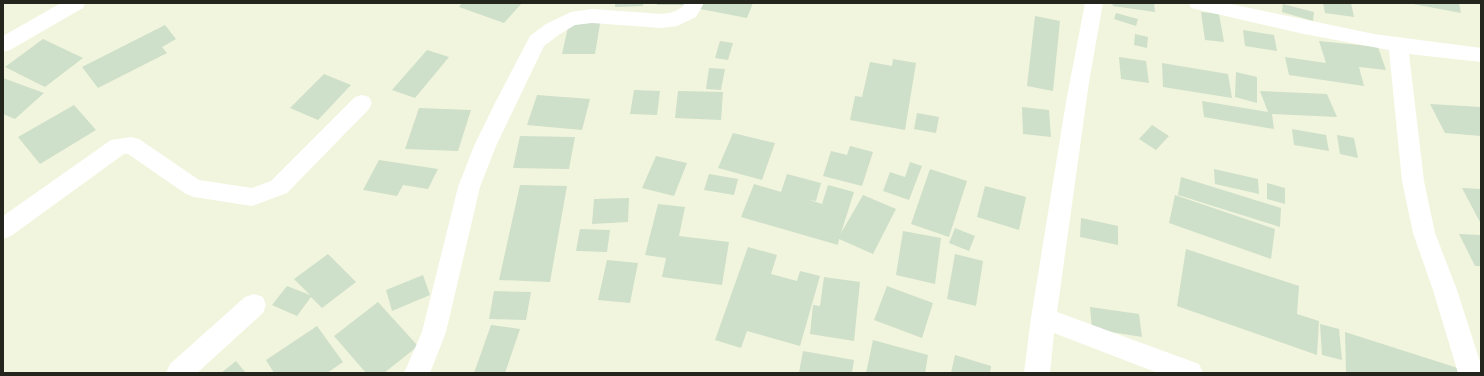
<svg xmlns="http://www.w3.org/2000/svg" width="1484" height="376" font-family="Helvetica,sans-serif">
	<rect width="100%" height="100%" fill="#f2f5dd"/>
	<path fill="#cedfca" d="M462 3H522L504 23 459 7Z
		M615 3H643V6L615 7Z
		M657 3H687V5H657Z
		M697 3H753L747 18 695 8Z
		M1112 3H1154L1155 12 1113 6Z
		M1323 3H1351L1354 17 1325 13Z
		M1413 3H1459L1461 13 1413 4Z
		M1283 4 1314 12 1313 21 1282 12Z
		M1201 12 1219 14 1224 42 1205 40Z
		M1116 13 1138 19 1136 26 1114 19Z
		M1035 16 1060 21 1053 91 1027 86Z
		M570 18H601L595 54H562Z
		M165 25 176 39 162 47 167 53 98 88 82 67Z
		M1243 30 1274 35 1277 51 1245 46Z
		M1135 34 1148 37 1147 48 1134 45Z
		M43 39 83 58 45 87 5 67Z
		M720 41 733 43 728 60 715 58Z
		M1319 41 1378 47 1386 70 1359 67 1364 86 1289 75 1285 57 1326 63Z
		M427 50 449 57 415 98 392 90Z
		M1119 57 1146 61 1149 83 1121 79Z
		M893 59 916 63 905 130 850 120 855 96 862 97 870 62 892 66Z
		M1162 63 1228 74 1232 98 1163 87Z
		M709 68 725 69 721 90 706 89Z
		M1236 72 1257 77V103L1235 97Z
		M324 74 351 85 318 120 290 108Z
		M3 78 44 93 15 119 3 114Z
		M634 90 660 91 657 115 630 114Z
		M678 91 723 92 721 120 675 118Z
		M1260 91 1327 94 1337 117 1272 114 1274 129 1204 117 1202 101 1268 112Z
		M537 95 590 99 582 130 527 125Z
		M1430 104 1481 107V136L1445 133Z
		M74 105 96 130 40 164 18 137Z
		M1022 107 1049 110 1051 137 1023 134Z
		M419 108 471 110 458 151 405 149Z
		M917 113 939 117 936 133 914 129Z
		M1152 125 1169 136 1156 150 1139 139Z
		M1292 129 1326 135 1329 151 1294 145Z
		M733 133 775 143 762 180 718 168Z
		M1337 135 1354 138 1358 158 1340 154Z
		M520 136 575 137 569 169 513 168Z
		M850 146 873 152 862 186 823 176 831 151 847 155Z
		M656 156 687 163 674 196 642 188Z
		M379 160 438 169 428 189 403 185 397 196 363 190Z
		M910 162 922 166 909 200 883 191 890 172 905 177Z
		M930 169 967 181 949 237 911 224Z
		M1214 169 1258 179 1259 194 1215 184Z
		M709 174 738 179 734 195 704 190Z
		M787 174 821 183 816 201 810 200 822 204 828 185 854 192 841 233 863 195 896 209 873 254 839 239 838 245 741 217 754 184 781 192Z
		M1181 177 1281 208 1280 227 1178 195Z
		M1267 183 1285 188V204L1267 199Z
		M520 185 567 186 550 282 499 280Z
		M985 186 1026 197 1019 230 977 217Z
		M1462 188 1481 189V224Z
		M1175 195 1275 229 1271 259 1169 223Z
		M629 198 628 222 592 224 594 199Z
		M658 204 685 207 679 236 729 242 722 285 662 277 666 258 645 255Z
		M1081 218 1118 226V245L1080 237Z
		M955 228 975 236 969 251 949 243Z
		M580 229 610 230 607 252 576 251Z
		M903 231 941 238 935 284 896 275Z
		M1459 234 1481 235V266H1475Z
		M748 247 777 255 771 274 797 281 800 271 820 276 800 346 747 331 741 348 715 340Z
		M1186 249 1299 286 1297 314 1319 321 1317 355 1177 306Z
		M328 254 356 282 322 308 311 297 297 316 272 305 287 286 310 295 294 279Z
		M955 254 983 261 976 306 947 299Z
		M607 260 638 263 630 303 598 300Z
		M423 275 430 295 392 311 386 290Z
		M824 277 860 282 854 341 810 334 813 305 820 306Z
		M887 286 933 303 922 338 874 320Z
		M494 291 531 292 526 320 489 319Z
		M378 302 418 346 384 373H366L334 336Z
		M1090 307 1139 314 1142 337 1092 329Z
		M1320 324 1339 329 1342 360 1322 355Z
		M491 325 520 329 505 373H474Z
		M317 326 343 362 327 373H274L266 360Z
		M1345 332 1464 370V373H1346Z
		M873 340 928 355 925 373H866Z
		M803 351 854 360 852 373H799Z
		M955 355 991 366 990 373H951Z
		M236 361 246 373H221Z"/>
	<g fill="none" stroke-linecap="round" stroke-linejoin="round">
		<path fill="#fff" fill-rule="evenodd" d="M61 3H85L83 8 10 50 3 52V36Z
			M685 3H704L696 17 677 26 662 28 592 23 575 25 560 34 544 46 496 146 480 187 446 332 430 373H404L422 332 458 187 474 146 495 103 530 36 546 24 571 12 592 9 662 14C671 13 680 11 685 3Z
			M1085 3H1103L1089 82 1057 312 1199 364 1203 373H1158L1054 333 1050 373H1024L1031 318 1066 102Z
			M1189 3H1226L1374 34 1481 48V62L1409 54 1424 181 1435 233 1457 290 1481 365V373H1458L1433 290 1413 233 1402 181 1389 50 1304 34 1191 8Z
			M362 95 369 97 372 103 369 109 287 193 252 206 194 197 186 194 128 154H124L11 236 3 239V216L111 140 131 137 139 139 199 180 252 188 271 181 355 97Z
			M254 294 263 297 266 305 263 313 197 373H166L170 364 245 297Z"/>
	</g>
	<rect width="1484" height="376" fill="none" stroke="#24251c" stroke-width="8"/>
</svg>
